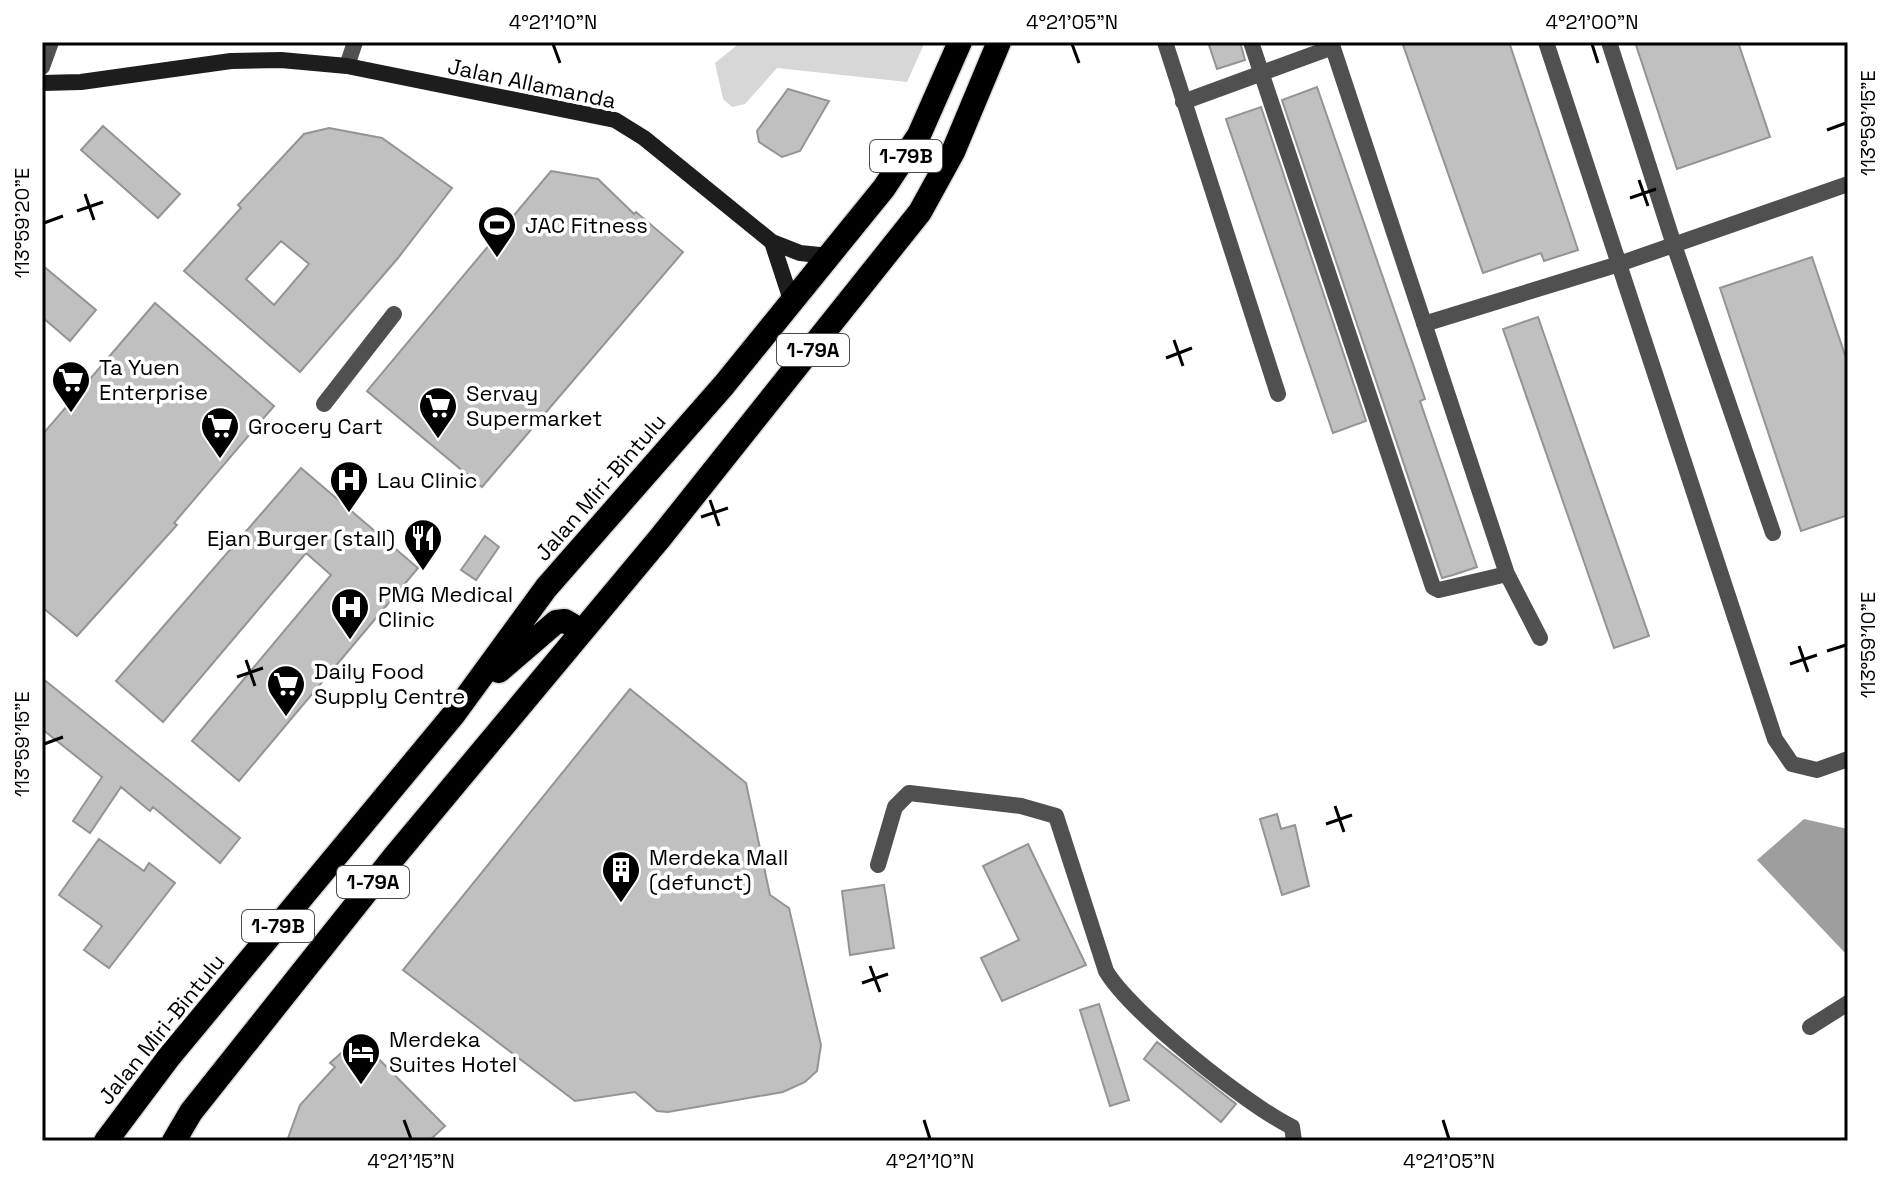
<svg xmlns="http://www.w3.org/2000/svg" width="1890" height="1183" font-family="'Space Grotesk',sans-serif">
	<rect width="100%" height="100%" fill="#fff"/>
	<path fill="#d7d7d7" d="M741 42H925L907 82 777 68 745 104 732 107 723 99 715 63Z"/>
	<path fill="#9e9e9e" d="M1804 819 1848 829 1846 954 1757 860Z"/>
	<path fill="#c0c0c0" stroke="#949494" stroke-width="2" fill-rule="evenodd" d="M1208 42H1240L1245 60 1217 69Z
		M1402 42H1509L1578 250 1544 261 1541 253 1483 273Z
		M1635 42H1738L1770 137 1677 169Z
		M1317 87 1425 399 1420 401 1477 567 1453 575 1442 578 1282 100Z
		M788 89 829 101 800 151 782 157 759 142 757 131Z
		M1261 107 1366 421 1333 433 1226 119Z
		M103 126 180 194 158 218 81 150Z
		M329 128 382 138 452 188 398 258 300 372 184 271 241 208 238 205 304 134ZM281 241 309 264 274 305 246 279Z
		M551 171 598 179 634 214 636 212 683 252 482 487 367 391Z
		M1812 257 1848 364V515L1801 531 1720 288Z
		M42 265 96 310 70 341 42 317Z
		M155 303 274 406 174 523 177 525 77 636 42 607V435Z
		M1538 317 1649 636 1614 648 1503 329Z
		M301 468 418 568 239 781 192 741 331 575 306 553 163 722 116 681Z
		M485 536 499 547 476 580 461 570Z
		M42 678 240 838 220 863 153 807 150 811 121 787 90 833 73 821 102 777 42 729Z
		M630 689 746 783 770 895 789 908 821 1045 817 1071 805 1082 783 1092 668 1112 657 1111 635 1092 575 1101 403 970Z
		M1277 814 1281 829 1295 825 1309 886 1282 895 1260 819Z
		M99 839 144 871 149 863 175 883 109 968 84 950 102 926 59 895Z
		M1028 844 1086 965 1002 1001 981 958 1019 940 983 866Z
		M884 885 894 948 850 955 842 891Z
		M1099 1004 1129 1100 1110 1106 1080 1010Z
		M358 1038 445 1126 429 1141H287L300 1105 335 1067 330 1063Z
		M1157 1042 1236 1104 1221 1122 1144 1059Z"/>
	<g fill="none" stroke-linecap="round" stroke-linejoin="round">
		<g stroke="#dbdbdb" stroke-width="27">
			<path id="highway" d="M499 671 556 622 565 621 582 631
				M106 1141 169 1057 454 714 546 588 724 385 884 188 919 135 960 42
				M174 1141 191 1112 394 857 660 538 920 212 953 152 999 42"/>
		</g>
		<path stroke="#505050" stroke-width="16" d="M1165 42 1278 394
			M1251 42 1433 587 1439 590 1507 574
			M1331 42 1507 574 1540 638
			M1546 42 1775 739 1792 764 1817 770 1848 759
			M1609 42 1674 245 1773 533
			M347 66 355 42
			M42 67 51 42
			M1183 102 1333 47
			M1424 324 1619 264 1848 184
			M324 404 394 314
			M878 865 895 807 909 793 1021 806 1056 816 1106 971C1130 1012 1247 1105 1292 1127L1294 1141
			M1810 1027 1848 1003"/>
		<path stroke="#1d1d1d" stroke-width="16" d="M42 83 81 82 231 61 281 60 347 66 615 120 644 138 772 242 800 253 829 256
			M772 242 792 303"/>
		<use href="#highway" stroke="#000" stroke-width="24"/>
	</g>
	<path fill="none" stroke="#000" stroke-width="3" d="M553 44 560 63M1072 44 1079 63M1592 44 1598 63M1827 130 1846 123M1639 180 1648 206M85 194 94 220M1630 198 1656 189M77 211 103 202M44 223 63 216M1174 340 1183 366M1166 358 1192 348M710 500 719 526M701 517 728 508M1799 646 1808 672M1827 651 1846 645M246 660 255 686M1790 664 1817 655M237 677 263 668M44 744 63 737M1335 806 1344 832M1326 824 1352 815M870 966 880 992M862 983 888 974M404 1120 411 1139M924 1120 930 1139M1443 1120 1449 1139"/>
	<defs>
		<g id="stadium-pin" transform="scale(2)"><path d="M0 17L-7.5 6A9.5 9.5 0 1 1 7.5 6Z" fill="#000" stroke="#fff"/><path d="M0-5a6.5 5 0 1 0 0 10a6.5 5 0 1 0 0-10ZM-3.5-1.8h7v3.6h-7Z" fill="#fff"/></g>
		<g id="supermarket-pin" transform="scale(2)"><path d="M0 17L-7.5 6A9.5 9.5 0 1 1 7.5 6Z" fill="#000" stroke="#fff"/><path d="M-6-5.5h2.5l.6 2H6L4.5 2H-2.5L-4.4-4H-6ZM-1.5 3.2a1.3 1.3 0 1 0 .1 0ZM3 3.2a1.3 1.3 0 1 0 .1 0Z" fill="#fff"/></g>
		<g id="hospital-pin" transform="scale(2)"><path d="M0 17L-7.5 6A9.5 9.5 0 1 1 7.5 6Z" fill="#000" stroke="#fff"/><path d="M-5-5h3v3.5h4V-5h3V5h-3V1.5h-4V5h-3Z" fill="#fff"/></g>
		<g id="restaurant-pin" transform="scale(2)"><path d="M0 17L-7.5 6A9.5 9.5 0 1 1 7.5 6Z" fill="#000" stroke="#fff"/><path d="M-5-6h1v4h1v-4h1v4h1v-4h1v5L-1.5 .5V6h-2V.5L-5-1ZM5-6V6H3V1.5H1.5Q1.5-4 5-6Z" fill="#fff"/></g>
		<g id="building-pin" transform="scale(2)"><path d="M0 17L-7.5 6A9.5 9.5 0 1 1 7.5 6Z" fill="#000" stroke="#fff"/><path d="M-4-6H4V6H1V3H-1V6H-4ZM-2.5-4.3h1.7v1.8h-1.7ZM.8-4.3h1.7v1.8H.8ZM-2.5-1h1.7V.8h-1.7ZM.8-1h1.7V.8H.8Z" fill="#fff"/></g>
		<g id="hotel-pin" transform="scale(2)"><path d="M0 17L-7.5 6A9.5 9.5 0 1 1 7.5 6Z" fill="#000" stroke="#fff"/><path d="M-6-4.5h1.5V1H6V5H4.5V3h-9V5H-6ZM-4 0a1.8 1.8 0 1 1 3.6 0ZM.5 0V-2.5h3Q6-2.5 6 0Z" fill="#fff"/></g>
	</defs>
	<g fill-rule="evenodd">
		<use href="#stadium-pin" x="497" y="225"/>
		<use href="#supermarket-pin" x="71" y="380"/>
		<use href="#supermarket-pin" x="438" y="406"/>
		<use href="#supermarket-pin" x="220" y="426"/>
		<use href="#hospital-pin" x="349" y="480"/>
		<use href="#restaurant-pin" x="423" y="538"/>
		<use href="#hospital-pin" x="350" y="607"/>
		<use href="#supermarket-pin" x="286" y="684"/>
		<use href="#building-pin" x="621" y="870"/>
		<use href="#hotel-pin" x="361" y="1052"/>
	</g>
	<g text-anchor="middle" stroke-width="7" stroke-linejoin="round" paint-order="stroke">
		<g fill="#fff" stroke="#4c4c4c" stroke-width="2">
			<rect x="870" y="140" width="72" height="32" rx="6"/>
			<rect x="777" y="334" width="72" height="32" rx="6"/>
			<rect x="337" y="866" width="72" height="32" rx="6"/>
			<rect x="242" y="910" width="72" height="32" rx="6"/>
		</g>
		<g font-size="20" font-weight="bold" fill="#000">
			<text x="906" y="163">1-79B</text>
			<text x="813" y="357">1-79A</text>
			<text x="373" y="889">1-79A</text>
			<text x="278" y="933">1-79B</text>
		</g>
		<g font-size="22" fill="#000" stroke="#fff">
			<text transform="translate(532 83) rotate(12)" y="8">Jalan Allamanda</text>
			<text transform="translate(600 487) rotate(-49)" y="8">Jalan Miri-Bintulu</text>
			<text transform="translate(161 1029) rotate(-51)" y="8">Jalan Miri-Bintulu</text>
		</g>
		<g font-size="22" fill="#000" stroke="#fff" text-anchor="start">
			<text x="525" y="233">JAC Fitness</text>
			<text x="99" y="375">Ta Yuen<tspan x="99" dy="25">Enterprise</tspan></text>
			<text x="466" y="401">Servay<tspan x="466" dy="25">Supermarket</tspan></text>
			<text x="248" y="434">Grocery Cart</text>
			<text x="377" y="488">Lau Clinic</text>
			<text x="395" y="546" text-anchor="end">Ejan Burger (stall)</text>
			<text x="378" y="602">PMG Medical<tspan x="378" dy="25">Clinic</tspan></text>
			<text x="314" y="679">Daily Food<tspan x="314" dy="25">Supply Centre</tspan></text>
			<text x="649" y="865">Merdeka Mall<tspan x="649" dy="25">(defunct)</tspan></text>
			<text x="389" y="1047">Merdeka<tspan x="389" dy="25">Suites Hotel</tspan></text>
		</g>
	</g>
	<rect width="1890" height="1183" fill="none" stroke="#ffffff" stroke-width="88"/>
	<rect x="44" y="44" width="1802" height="1095" fill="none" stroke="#000" stroke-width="3"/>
	<g font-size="20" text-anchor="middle" fill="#000">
		<text x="553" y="29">4°21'10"N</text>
		<text x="1072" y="29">4°21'05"N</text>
		<text x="1592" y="29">4°21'00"N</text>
		<text transform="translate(1868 123) rotate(-90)" y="7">113°59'15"E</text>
		<text transform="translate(22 223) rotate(-90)" y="7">113°59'20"E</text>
		<text transform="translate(1868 645) rotate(-90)" y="7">113°59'10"E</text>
		<text transform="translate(22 744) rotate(-90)" y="7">113°59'15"E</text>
		<text x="411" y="1168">4°21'15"N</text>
		<text x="930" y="1168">4°21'10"N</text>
		<text x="1449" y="1168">4°21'05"N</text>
	</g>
</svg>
